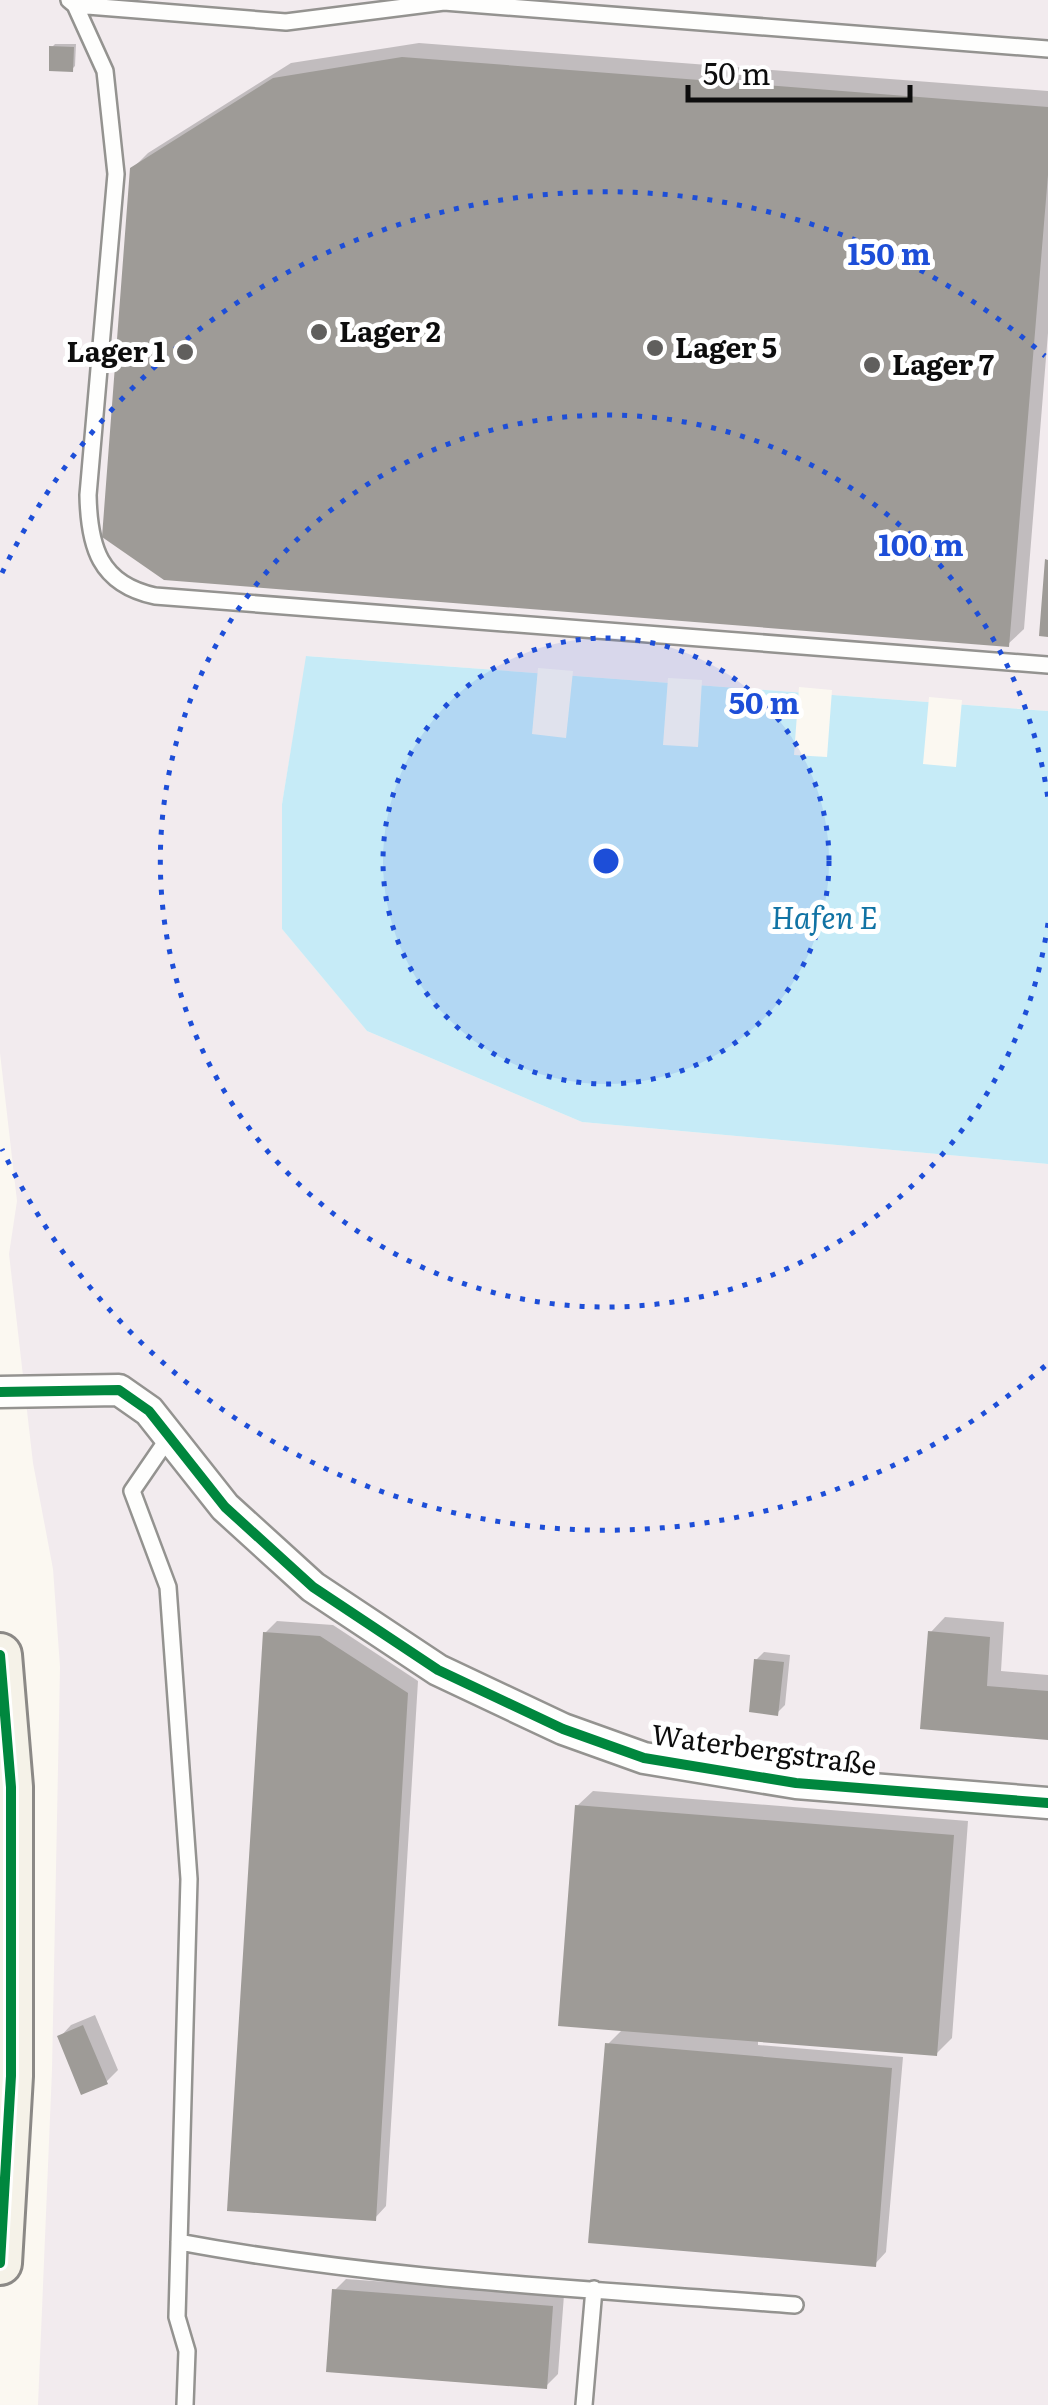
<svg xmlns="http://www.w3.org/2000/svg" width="1048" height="2405" font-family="Literata,serif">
	<rect width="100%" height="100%" fill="#fbf8f1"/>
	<path fill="#f2ebee" d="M0 0H1048V711L307 656 282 804V929L367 1031 582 1122 1048 1164V2405H38L52 2070 60 1667 53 1569 33 1463 9 1254 17 1201 0 1053Z"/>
	<path fill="#c6ebf7" d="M306 656 1048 711V1164L582 1122 367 1031 282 929V804Z"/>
	<path fill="#fbf8f1" d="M538 668 573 671 566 738 532 734Z
		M668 678 702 680 698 747 663 745Z
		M799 687 832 690 827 757 794 755Z
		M929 697 962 700 956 767 923 764Z"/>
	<path fill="#0003" d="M419 43 1048 91V333L1024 629 1008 644 132 169 148 153 291 63Z
		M55 44H76L75 66 72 69 52 47Z
		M945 1617 1004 1622 1001 1671 1048 1675V1737L922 1727 930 1633Z
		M277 1621 333 1625 418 1681 386 2206 375 2218 265 1633Z
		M764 1652 790 1655 785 1705 777 1713 756 1660Z
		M593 1791 968 1821 952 2038 936 2054 758 2040V2045L903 2057 886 2252 875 2264 607 2045 623 2029 577 1806Z
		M95 2015 118 2070 106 2082 60 2037 71 2025Z
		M346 2279 564 2295 558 2374 546 2386 335 2290Z"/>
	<path fill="#9e9b97" d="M49 46 74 47 73 72 49 71Z
		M402 57 1048 107V175L1009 647 164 580 102 537 130 168 273 78Z
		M1045 559 1048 560V637L1039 636Z
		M928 1631 990 1637 987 1686 1048 1691V1740L920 1729Z
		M263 1632 320 1636 408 1693 376 2221 227 2211Z
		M754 1659 784 1662 778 1716 749 1712Z
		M575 1805 954 1835 937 2056 558 2026Z
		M83 2025 108 2084 81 2095 57 2036Z
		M605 2043 892 2068 876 2267 588 2243Z
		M332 2289 553 2306 547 2389 326 2372Z"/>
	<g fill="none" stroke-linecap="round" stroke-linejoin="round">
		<g stroke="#949390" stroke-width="20">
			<path id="lane" d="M69 0 75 5 286 22 444 2 1048 49
				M75 5 105 71 116 174 88 495C89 546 99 584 155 596L1048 665
				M169 1437 132 1491 168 1587 189 1879 177 2317 187 2351 185 2405
				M179 2242C382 2280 589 2289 795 2305
				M584 2405 594 2289"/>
		</g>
		<g stroke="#949390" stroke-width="35">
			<path id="street" d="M0 1392 119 1390 149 1411 225 1507 313 1587 438 1670 563 1729 644 1758 796 1783 1048 1803"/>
		</g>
		<g stroke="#8b8986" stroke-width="48">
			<path id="secondary" d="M0 1655 11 1787V2076L0 2263"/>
		</g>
		<use href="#lane" stroke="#fefefd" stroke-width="15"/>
		<use href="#street" stroke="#fefefd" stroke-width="30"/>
		<use href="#secondary" stroke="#f5f2e8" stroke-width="42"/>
		<g stroke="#fff" stroke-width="16">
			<path id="cycleway" d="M0 1392 119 1390 149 1411 225 1507 313 1587 438 1670 563 1729 644 1758 796 1783 1048 1803
				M0 1655 11 1787V2076L0 2263"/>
		</g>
		<use href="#cycleway" stroke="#00873e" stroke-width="10"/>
	</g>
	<circle cx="606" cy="861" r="223" fill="#1d4ed8" fill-opacity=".12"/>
	<g fill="none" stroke="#1d4ed8" stroke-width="5" stroke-dasharray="5 10">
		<circle cx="606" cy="861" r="223"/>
		<path d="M1048 923A446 446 0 1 1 1048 799"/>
		<path d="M1045 1366A669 669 0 0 1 2 1149M2 573A669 669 0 0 1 1045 356"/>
	</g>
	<g fill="#605f5d" stroke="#fff" stroke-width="4">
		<circle cx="319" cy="332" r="10"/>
		<circle cx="655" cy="348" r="10"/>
		<circle cx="185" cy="352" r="10"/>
		<circle cx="872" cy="365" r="10"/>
	</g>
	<g text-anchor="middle" stroke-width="10" stroke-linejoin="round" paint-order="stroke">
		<g font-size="28" font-weight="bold" fill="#0d0d0d" stroke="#fff" text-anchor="start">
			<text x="339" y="342">Lager 2</text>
			<text x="675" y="358">Lager 5</text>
			<text x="165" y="362" text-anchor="end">Lager 1</text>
			<text x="892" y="375">Lager 7</text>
		</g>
		<g font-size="28" fill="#0d0d0d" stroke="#fff">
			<text transform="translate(764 1750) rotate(8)" y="10">Waterbergstraße</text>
		</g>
		<g font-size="30" font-style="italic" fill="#1173a4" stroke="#fff">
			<text x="824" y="929">Hafen E</text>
		</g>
	</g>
	<circle cx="606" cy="861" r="15" fill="#1d4ed8" stroke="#fff" stroke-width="5"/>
	<g font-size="30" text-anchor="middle" font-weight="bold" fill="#1d4ed8" stroke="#fff" stroke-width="10" stroke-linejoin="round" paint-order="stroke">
		<text x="889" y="265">150 m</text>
		<text x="921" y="556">100 m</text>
		<text x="764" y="714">50 m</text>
	</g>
	<path d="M688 85v15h222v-15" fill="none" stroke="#0d0d0d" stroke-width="5"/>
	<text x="703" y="85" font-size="30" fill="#0d0d0d" stroke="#ffffff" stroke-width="8" paint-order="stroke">50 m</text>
</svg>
